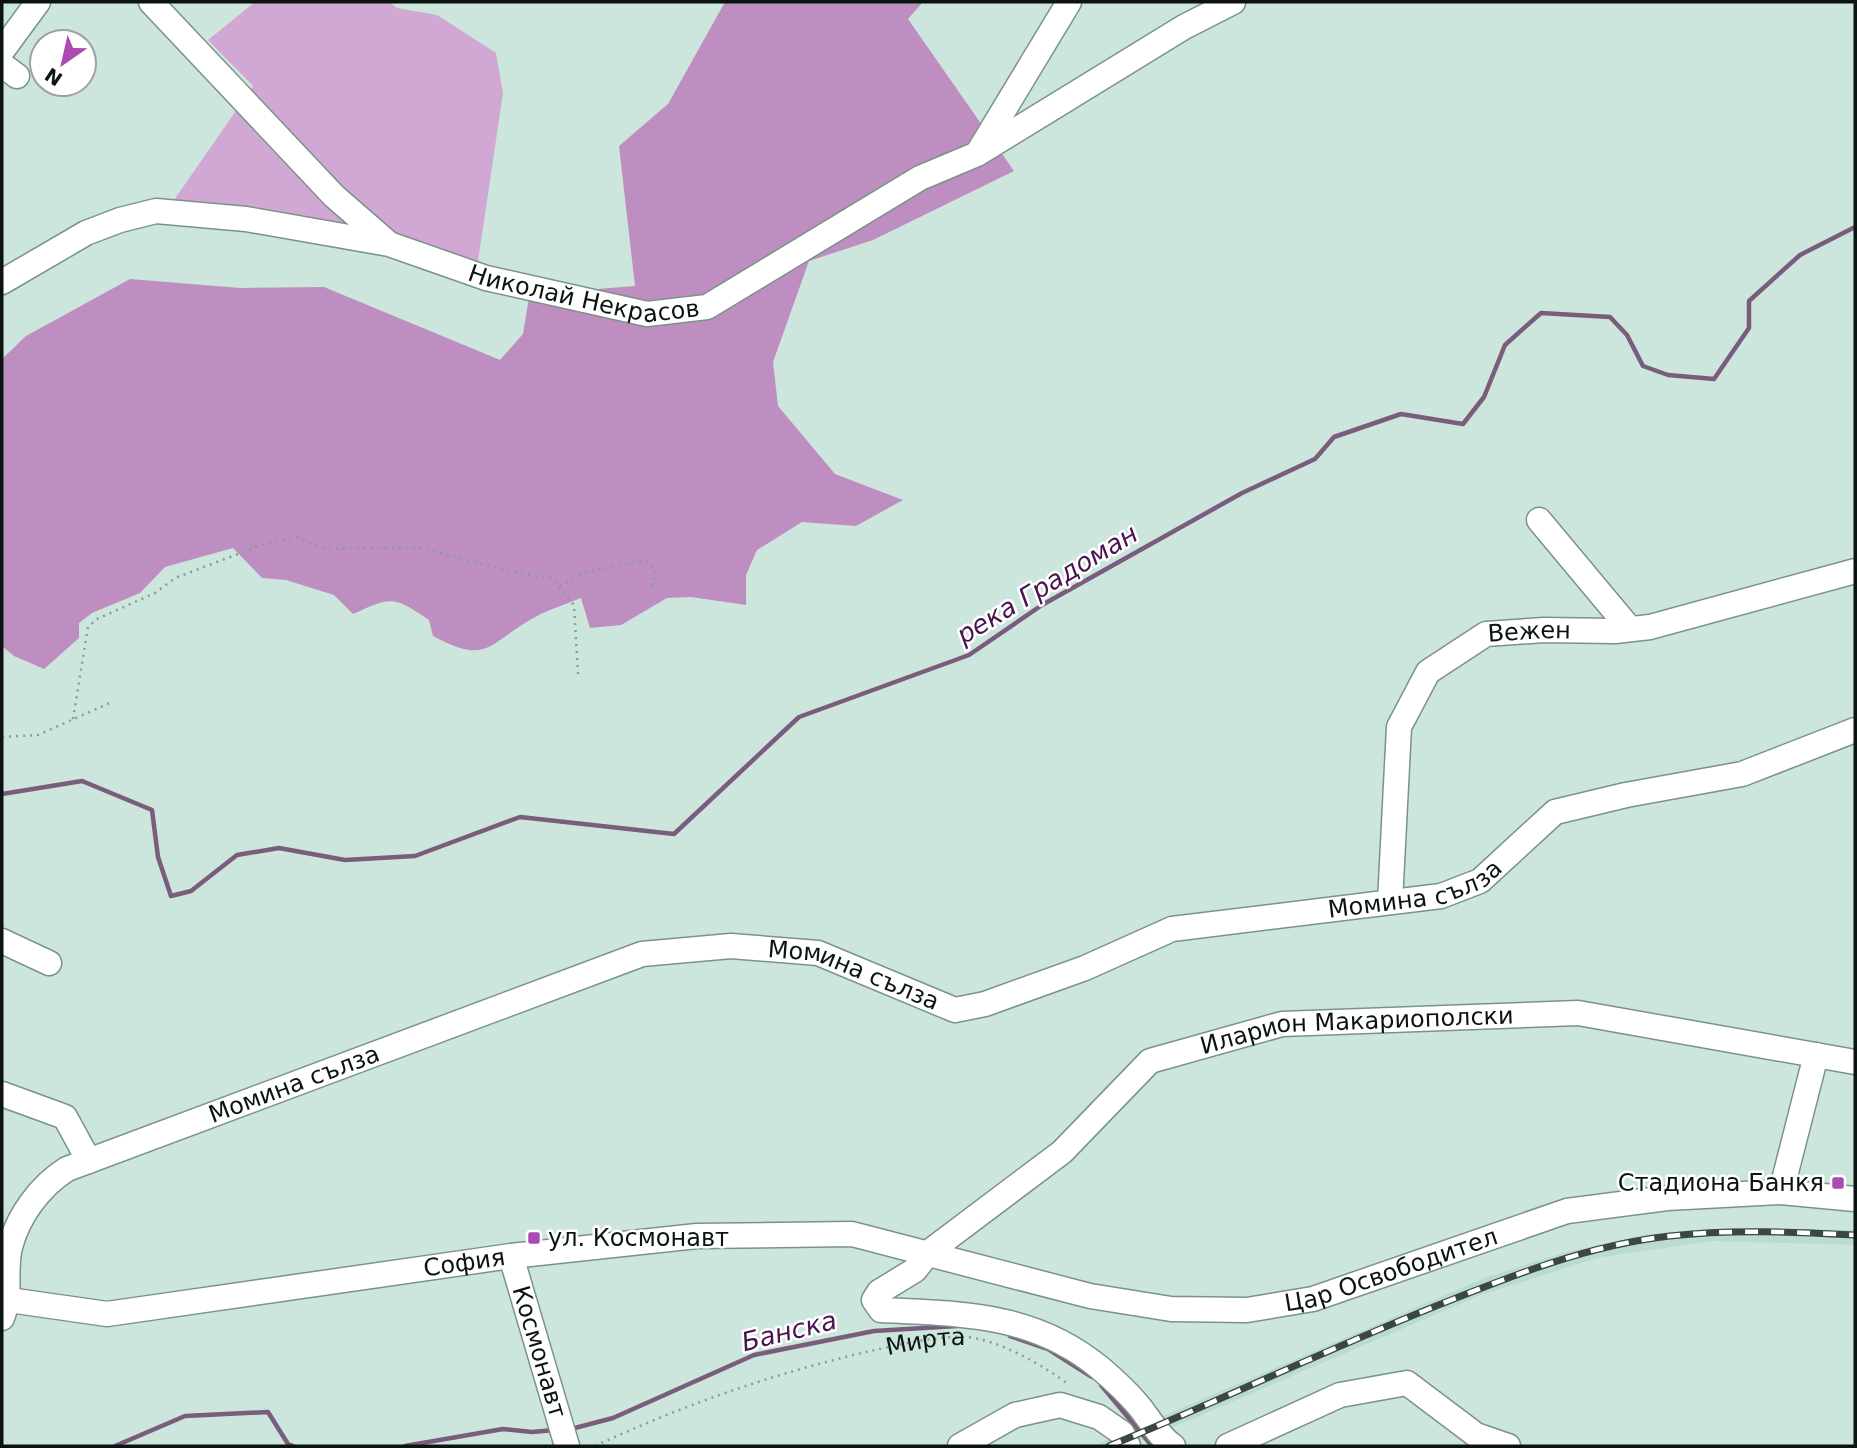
<svg xmlns="http://www.w3.org/2000/svg" width="1857" height="1448" font-family="'DejaVu Sans',sans-serif">
	<rect width="100%" height="100%" fill="#cde6dd"/>
	<path fill="#badccf" d="M1731 1228 1855 1230V1245L1712 1241 1597 1258 1481 1295 1129 1446H1093L1485 1278 1562 1253 1648 1234Z"/>
	<path fill="#d1a8d3" d="M255 2H389L397 8 437 15 496 53 503 93 477 268 172 203 253 86 208 40Z"/>
	<path fill="#bd8ebf" d="M725 2H923L908 19 1014 171 873 240 809 261 773 362 778 406 835 474 903 500 856 526 802 522 757 550 746 575V605L691 597 667 598 621 625 590 628 581 598C564 605 546 610 530 620 487 645 487 665 433 636L429 620C394 596 392 596 353 614L334 595 286 580 262 578 233 548 165 567 140 593 92 613 79 623V638L44 669 14 656 2 646V359L26 336 130 279 240 288 324 287 500 360 523 334 532 279 585 290 635 286 619 146 668 104Z"/>
	<g fill="none" stroke-linecap="round" stroke-linejoin="round">
		<path stroke="#7a5c7d" stroke-width="4.5" d="M2 794 82 781 152 810 158 857 171 896 191 891 237 855 279 848 345 860 415 856 520 817 674 834 799 717 969 655 1042 605 1242 493 1315 459 1334 437 1401 414 1463 424 1484 397 1505 345 1541 313 1610 317 1627 335 1643 366 1668 375 1714 379 1749 328V301L1800 255 1855 227
			M1010 1336 1048 1349 1092 1377
			M1101 1385 1152 1446
			M571 1429 613 1418 754 1355 874 1331 957 1326
			M115 1446 185 1416 268 1412 288 1444 293 1446
			M405 1446 503 1429 532 1432 555 1430"/>
		<g stroke="#7b928a" stroke-width="27">
			<g id="minor">
				<path d="M151 2 334 196 388 243"/>
				<path d="M2 51 38 2"/>
				<path d="M2 65 17 76"/>
				<path d="M979 151 1069 2"/>
				<path id="s2" d="M2 282 86 233 120 220 156 211 246 219 389 244 486 278 647 314 707 307 920 178 977 154 1184 27 1233 2"/>
				<path d="M1539 520 1630 629"/>
				<path id="s3" d="M1390 902 1399 727 1428 672 1486 634 1544 630 1615 631 1650 627 1855 571"/>
				<path d="M2 941 49 963"/>
				<path d="M2 1094 65 1117 89 1161"/>
				<path d="M1781 1192 1816 1055"/>
				<path id="s4" d="M511 1256 567 1446"/>
				<path id="s5" d="M2 1299 107 1314 511 1256 697 1236 852 1234 1090 1296 1171 1309 1247 1310 1313 1299 1567 1211 1667 1198 1781 1192 1855 1199"/>
				<path id="s6" d="M2 1318C12 1292 4 1271 10 1247 18 1216 40 1186 67 1169L642 954 731 946 818 953 955 1010 985 1004 1085 968 1172 929 1441 896 1480 881 1555 812 1626 795 1742 774 1855 730"/>
				<path d="M960 1446 1015 1415 1060 1405 1099 1417 1122 1433 1128 1446"/>
				<path id="s7" d="M1173 1446C1159 1437 1149 1418 1138 1405 1127 1392 1113 1379 1100 1368 1033 1313 962 1314 881 1310L874 1300 879 1292 915 1270 929 1252 1062 1152 1150 1061 1282 1024 1578 1013 1855 1062"/>
				<path d="M1228 1446 1340 1395 1407 1383 1476 1435 1508 1446"/>
			</g>
		</g>
		<g stroke="#899c95" stroke-width="2.5" stroke-dasharray="2 5" stroke-linecap="butt">
			<path d="M560 586 581 574 644 560 656 570 652 589"/>
			<path d="M73 719 88 627 97 619 155 593 175 578 264 544 297 537 324 549 422 548 512 572 552 578 574 605 578 674"/>
			<path d="M2 737 38 735 112 702"/>
			<path id="s1" d="M595 1446C683 1405 775 1373 870 1351 899 1345 934 1336 964 1337 996 1338 1045 1366 1069 1385"/>
		</g>
		<use href="#minor" stroke="#fff" stroke-width="24"/>
		<g stroke="#3a4742" stroke-width="7">
			<path id="rail" d="M1109 1446C1219 1401 1326 1350 1436 1306 1511 1276 1588 1245 1670 1236 1731 1229 1794 1232 1855 1235"/>
		</g>
		<use href="#rail" stroke="#fff" stroke-width="4.5" stroke-dasharray="13" stroke-linecap="butt"/>
	</g>
	<g fill="#ab4ab2" stroke="#fff" stroke-width="2.5">
		<rect x="1831" y="1176" width="14" height="14" rx="3.5"/>
		<rect x="527" y="1231" width="14" height="14" rx="3.5"/>
	</g>
	<g text-anchor="middle" stroke-width="5" stroke-linejoin="round" paint-order="stroke">
		<g font-size="24" fill="#0b1411" stroke="#fff">
			<text dy="8" stroke="none"><textPath href="#s2" startOffset="609">Николай Некрасов</textPath></text>
			<text dy="8" stroke="none"><textPath href="#s3" startOffset="350">Вежен</textPath></text>
			<text dy="8" stroke="none"><textPath href="#s6" startOffset="1589">Момина сълза</textPath></text>
			<text dy="8" stroke="none"><textPath href="#s6" startOffset="1001">Момина сълза</textPath></text>
			<text dy="8" stroke="none"><textPath href="#s7" startOffset="929">Иларион Макариополски</textPath></text>
			<text dy="8" stroke="none"><textPath href="#s6" startOffset="413">Момина сълза</textPath></text>
			<text dy="8" stroke="none"><textPath href="#s5" startOffset="467">София</textPath></text>
			<text dy="8" stroke="none"><textPath href="#s5" startOffset="1410">Цар Освободител</textPath></text>
			<text dy="8" stroke="none"><textPath href="#s1" startOffset="348">Мирта</textPath></text>
			<text dy="8" stroke="none"><textPath href="#s4" startOffset="100">Космонавт</textPath></text>
		</g>
		<g font-size="24" fill="#0b1411" stroke="#fff" text-anchor="end">
			<text x="1824" y="1191">Стадиона Банкя</text>
			<text x="548" y="1246" text-anchor="start">ул. Космонавт</text>
		</g>
		<g font-size="26" font-style="italic" fill="#4b1250" stroke="#fff">
			<text transform="translate(1047 584) rotate(-31)" y="9">река Градоман</text>
			<text transform="translate(789 1331) rotate(-14)" y="9">Банска</text>
		</g>
	</g>
	<rect width="1857" height="1448" fill="none" stroke="#0b1411" stroke-width="7"/>
	<g transform="translate(63 63) rotate(214)"><circle r="33" fill="#ffffff" stroke="#9da1a0" stroke-width="2"/>
	<path d="M0-5L12 26L0 18L-12 26Z" fill="#ab4ab2"/>
	<text y="-10" font-size="19" font-weight="bold" text-anchor="middle" fill="#0b1411">N</text>
	</g>
</svg>
